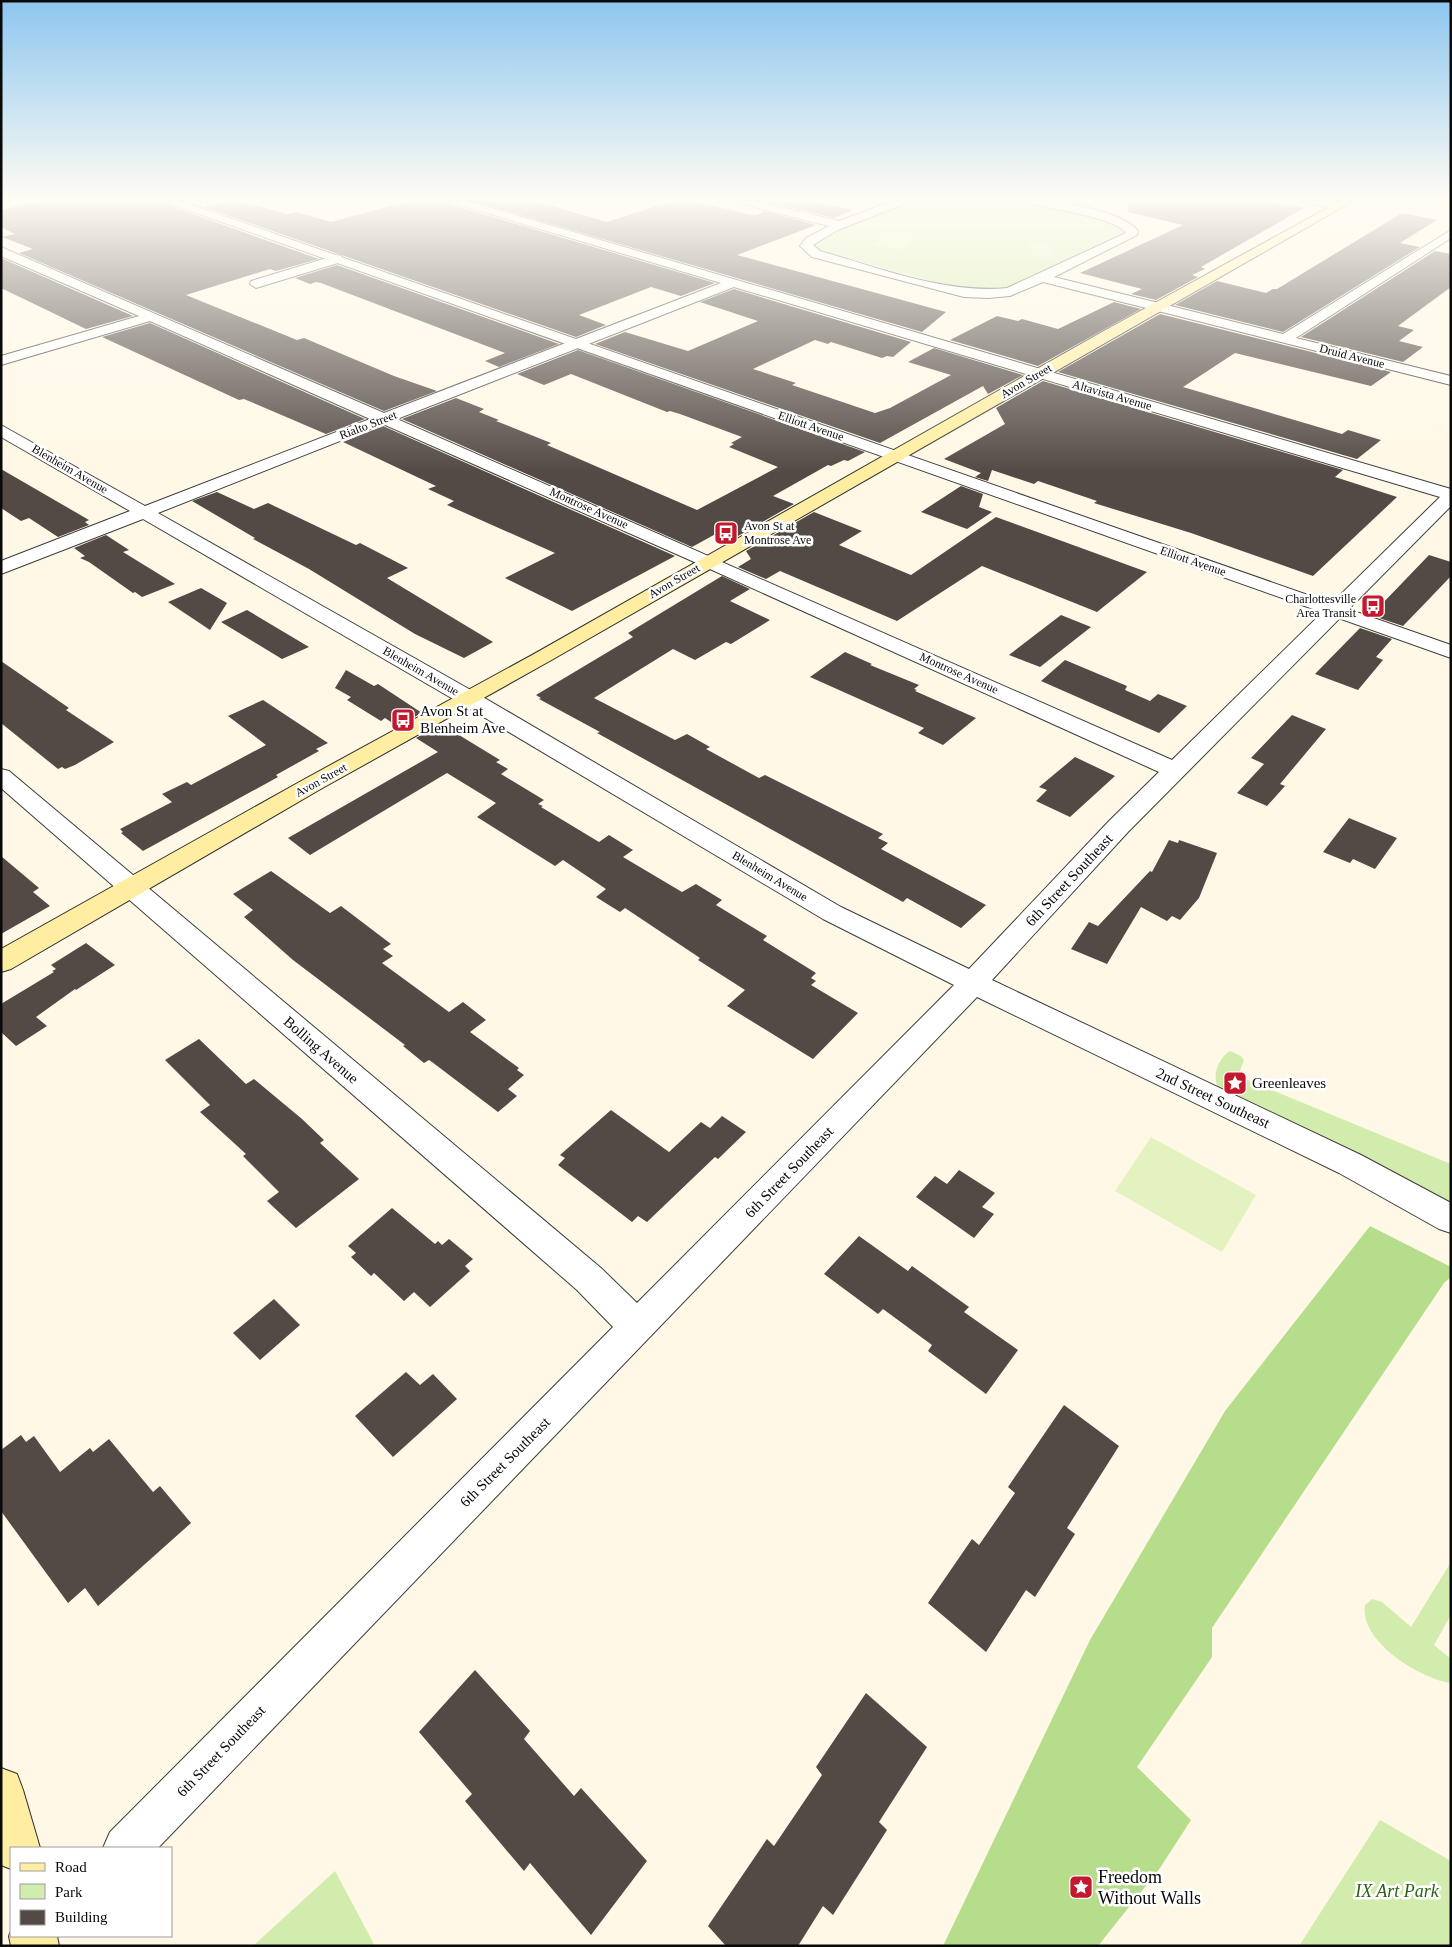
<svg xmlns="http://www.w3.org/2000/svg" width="1452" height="1947" font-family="'Times New Roman',serif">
	<rect width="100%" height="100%" fill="#fff8e6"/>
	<path fill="#d2ecad" d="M914 201H1015L1105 220 1113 223 1124 231 1120 236 1001 290 956 288 818 250 812 245 860 221Z
		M1230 1051 1241 1056 1244 1060 1238 1076 1451 1164V1206L1218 1087C1212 1076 1218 1058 1230 1051Z
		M1451 1562V1615L1434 1645 1451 1659V1683C1420 1679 1359 1641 1365 1605L1372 1599 1382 1602 1411 1627Z
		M1380 1820 1451 1861V1946H1299Z
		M335 1871 375 1946H253Z"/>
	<path fill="#b6dd8b" d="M1370 1226 1451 1267V1277L1444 1283 1212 1628V1657L1137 1767 1191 1820 1160 1868 1098 1946H943L1090 1640 1225 1411Z"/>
	<path fill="#e4f2c0" d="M886 232 916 235 904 249 873 246Z
		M1046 243 1052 249 1055 257 1033 256 1030 247 1026 244Z
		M1151 1137 1256 1195 1222 1252 1115 1191Z"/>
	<path fill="#534945" d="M41 201H164L167 205 319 259 276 271 270 269 186 295 297 340 304 338 394 376 437 391 384 411 19 253 33 249 2 237 15 234 1 227V210Z
		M229 201H239L287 214 297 212 331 222 409 201H449L452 205 715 283 681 296 651 287 579 315 606 325 576 337 204 207Z
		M472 201H534L607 222 672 201H694L747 214 756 215 765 211 816 225 737 255 946 312 922 332Z
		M793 201H815L853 210 834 218 781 205Z
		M1129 201H1268L1304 208 1201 267 1205 269 1192 275 1198 277 1156 300 1131 294 1142 289 1080 273 1183 225 1128 212Z
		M1402 213 1437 220 1400 243 1420 247 1283 332 1175 305 1217 281 1266 293 1273 289H1277Z
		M1435 251 1451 254V287L1398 326 1414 330 1399 341 1423 347 1403 362 1301 337Z
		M1 258 133 316 86 329 1 288Z
		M337 265 559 344 499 367 485 361 505 353 321 283 316 282 310 284 295 278Z
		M734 289 911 342 893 357 887 356 882 358 831 342 828 344 815 340 753 369 796 383 792 385 875 413 890 408 951 375 908 362 934 348 1023 375 988 394 983 386 880 443 595 344 625 332 688 351 758 321 700 302Z
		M1114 302 1141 309 1038 366 950 340 997 316 1018 321 1022 319 1058 329Z
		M1160 314 1391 372 1371 386 1235 353 1183 387 1342 434 1348 430 1381 440 1357 459 1058 372Z
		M150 323 365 419 326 434 244 399 239 400 102 337Z
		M578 350 865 452 848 461 844 460 831 466 828 465 773 496 794 504 738 536 732 525 692 547 402 419 456 398 484 409 479 412 499 420 496 421 551 443 547 445 697 510 778 467 729 447 734 444 731 443 742 437 680 414 670 411 667 412 571 374 544 385 517 374Z
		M1043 381 1343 470 1335 477 1397 497 1313 576 1191 533 1094 503 1097 501 1038 481 1034 484 992 470 988 481 975 477 981 473 944 459 1005 424 996 408Z
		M383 426 675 556 572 611 505 578 555 553 447 505 454 501 428 489 436 486 343 442Z
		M1 469 89 520 85 522 89 525 58 537 29 518 21 521 1 508Z
		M961 486 983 494 979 507 992 512 967 529 921 512Z
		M217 492 254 509 268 503 356 545 360 543 408 568 387 578 493 642 464 658 415 634 309 569 253 539 255 538 192 501Z
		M814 512 862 531 839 545 911 575 996 517 1147 572 1097 612 982 566 897 621 780 571 766 579 738 567 751 559 746 551Z
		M106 535 129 550 123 552 175 584 142 597 135 592 133 593 89 562 80 558 85 556 74 548Z
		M1429 555 1451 562V576L1431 597 1403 626 1373 616 1382 606H1380Z
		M722 576 750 589 730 601 770 620 731 644 726 642 695 660 673 649 594 698 675 740 687 734 710 747 706 749 759 778 765 775 883 834 878 838 888 843 881 849 986 905 961 928 907 898 903 902 597 733 600 732 539 699 541 698 536 695 633 637 628 633Z
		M201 588 227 603 210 630 168 602Z
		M247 610 309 647 282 659 221 622Z
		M1061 615 1091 627 1040 667 1009 655Z
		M1360 628 1392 639 1376 657 1383 660 1358 690 1315 674Z
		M845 652 872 664 870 665 919 685 914 689 917 690 915 691 976 718 943 745 918 733 924 728 810 677Z
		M1065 660 1127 686 1125 690 1150 701 1158 694 1187 706 1159 733 1041 681Z
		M1 661 69 708 66 710 114 742 75 765 65 769 62 767 58 769 1 723Z
		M346 670 374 686 378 684 422 713 397 726 385 718 381 721 347 700 351 697 335 688Z
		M263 700 328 743 316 749 319 751 276 775 278 777 143 851 121 833 123 832 120 829 172 802 162 794 187 782 191 785 266 745 228 716Z
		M1292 715 1326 729 1280 784 1285 786 1267 806 1237 793 1264 764 1251 758Z
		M441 724 500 760 496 762 508 769 501 774 544 800 538 804 543 806 541 807 599 842 609 835 633 850 623 857 682 892 696 884 722 900 716 905 767 936 763 940 816 973 811 978 816 981 811 985 858 1013 813 1059 727 1006 745 990 698 960 700 958 625 908 620 912 596 897 606 889 563 860 555 866 477 817 496 803 447 773 310 855 288 838 438 752 416 738Z
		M1075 757 1115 776 1070 817 1036 801 1047 790 1039 787Z
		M1349 818 1397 838 1375 869 1353 859 1350 863 1323 852Z
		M1169 840 1178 843 1179 840 1217 853 1199 898 1180 920 1172 916 1167 921 1141 907 1107 964 1071 949 1089 922 1098 926 1150 871 1152 872Z
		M1 856 39 888 33 892 50 906 1 934Z
		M271 871 330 913 341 906 391 944 383 949 393 956 382 963 449 1012 463 1002 486 1020 470 1032 519 1068 517 1070 524 1075 508 1089 517 1096 498 1112 432 1062 429 1060 424 1063 403 1046 405 1045 293 960 244 917 253 910 233 894Z
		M86 943 115 965 76 990 75 989 36 1017 47 1026 16 1046 1 1032V1004L54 972 52 971 56 969 51 965Z
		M199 1039 246 1084 254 1079 302 1119 324 1140 320 1143 359 1179 296 1228 267 1201 279 1192 243 1156 246 1154 200 1112 210 1105 165 1060Z
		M611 1110 669 1152 701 1122 710 1128 722 1116 746 1132 718 1159 715 1157 647 1222 638 1216 632 1222 558 1165 565 1158 560 1155Z
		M959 1170 995 1193 982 1207 994 1214 974 1238 916 1197 935 1176 947 1184Z
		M392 1208 435 1244 438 1241 442 1245 449 1239 473 1259 465 1266 470 1271 430 1307 414 1292 404 1301 374 1273 371 1276 351 1257 356 1253 348 1246Z
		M859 1236 908 1271 912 1266 969 1307 964 1312 1018 1350 986 1394 928 1351 932 1345 883 1309 878 1314 824 1274Z
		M274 1299 300 1325 260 1360 233 1333Z
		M406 1372 420 1385 433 1374 457 1399 393 1457 355 1416Z
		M1064 1405 1119 1446 1067 1528 1075 1534 1035 1597 1026 1590 986 1652 928 1603 972 1539 979 1545 1015 1493 1008 1487Z
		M21 1435 26 1442 34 1436 60 1472 90 1448 93 1452 109 1439 153 1492 160 1486 191 1523 98 1606 85 1588 68 1603 1 1511V1450Z
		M475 1670 530 1731 524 1739 574 1796 581 1788 647 1861 591 1935 530 1863 524 1871 465 1801 472 1794 419 1732Z
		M866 1693 927 1747 879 1822 887 1830 833 1915 823 1906 798 1946H726L708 1926 767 1839 774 1846 822 1775 816 1767Z"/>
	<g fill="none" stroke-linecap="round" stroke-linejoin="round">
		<g stroke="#3c3c3c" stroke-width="2">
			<path id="minor" d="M451 201H467L1451 489V506L1128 832 992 980 1361 1155 1451 1203V1233L1439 1229 1339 1173 977 997 158 1848H103L110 1832 613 1327 577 1290 1 788V769L9 771 601 1268 637 1303 954 985 823 919 460 703 143 519 1 574V561L130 511 1 437V425L145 506 370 419 150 321 1 365V356L139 316 1 256V247L384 413 721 283 453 203ZM734 287 1440 497 1172 760 397 419ZM383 424 701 565 1159 772 1110 820 969 969 841 907 476 693 158 513Z
				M737 201H755L839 221 893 201H907L906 203 838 230 813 245 820 251C880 268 945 294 1007 288L1126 233C1117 218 1049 208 1030 204L1024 201C1050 198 1122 210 1138 231L1137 235 1054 277 1283 334 1451 230V238L1296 338 1451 376V385L1043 282 1010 296 988 298 964 297 812 257 800 246 806 238 829 226 739 203Z
				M1306 201H1327L1342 204 1344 206 1338 209 1308 203Z
				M337 255 341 256 343 259 341 262 256 288 250 284 251 281Z"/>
		</g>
		<g stroke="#3c3c3c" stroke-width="2">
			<path id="tertiary" d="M166 201H181L1451 645V658L168 203Z"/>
		</g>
		<g stroke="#2b2b2b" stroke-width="2">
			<path id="secondary" d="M1340 201H1353L548 662 319 790 11 969 1 972V949L303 780 534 654 1102 332Z
				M1 1768 17 1774 23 1790 40 1848H11V1869L1 1865Z
				M11 1931V1936H57L59 1946H11L9 1936Z"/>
		</g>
		<use href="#minor" fill="#fff" fill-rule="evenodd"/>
		<use href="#tertiary" fill="#fff" fill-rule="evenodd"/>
		<use href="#secondary" fill="#ffeea1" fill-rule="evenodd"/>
	</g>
	<linearGradient id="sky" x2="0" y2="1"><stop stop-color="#8dc6f0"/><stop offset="0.42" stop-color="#fffcf4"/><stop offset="1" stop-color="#fffcf4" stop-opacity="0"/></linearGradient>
	<rect width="1452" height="473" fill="url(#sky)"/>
	<defs>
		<g id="bus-square" transform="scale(1.25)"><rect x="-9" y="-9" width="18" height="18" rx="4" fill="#c3182d" stroke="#fff"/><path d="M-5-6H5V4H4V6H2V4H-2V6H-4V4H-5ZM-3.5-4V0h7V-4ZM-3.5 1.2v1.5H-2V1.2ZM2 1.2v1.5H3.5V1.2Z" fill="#fff"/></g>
		<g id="sight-square" transform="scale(1.25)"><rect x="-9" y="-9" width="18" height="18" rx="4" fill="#c3182d" stroke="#fff"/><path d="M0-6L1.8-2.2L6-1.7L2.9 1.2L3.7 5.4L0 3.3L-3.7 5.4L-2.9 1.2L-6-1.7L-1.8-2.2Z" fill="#fff"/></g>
	</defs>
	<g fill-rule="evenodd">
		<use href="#bus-square" x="726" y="533"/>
		<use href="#bus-square" x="1373" y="606"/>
		<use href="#bus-square" x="403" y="720"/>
		<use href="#sight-square" x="1235" y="1083"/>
		<use href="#sight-square" x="1081" y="1887"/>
	</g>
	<g text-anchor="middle" stroke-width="5" stroke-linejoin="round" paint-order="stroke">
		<g font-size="12" fill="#090909" stroke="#fff">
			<text transform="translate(1352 356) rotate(14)" y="4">Druid Avenue</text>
			<text transform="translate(1026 381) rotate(-30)" y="4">Avon Street</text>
			<text transform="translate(1112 395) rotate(16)" y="4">Altavista Avenue</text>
			<text transform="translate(368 425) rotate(-21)" y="4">Rialto Street</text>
			<text transform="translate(811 426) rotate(19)" y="4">Elliott Avenue</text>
			<text transform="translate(70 469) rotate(30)" y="4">Blenheim Avenue</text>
			<text transform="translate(589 508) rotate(24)" y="4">Montrose Avenue</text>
			<text transform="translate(1193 561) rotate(19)" y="4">Elliott Avenue</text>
			<text transform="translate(674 581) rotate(-30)" y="4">Avon Street</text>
			<text transform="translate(421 671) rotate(30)" y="4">Blenheim Avenue</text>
			<text transform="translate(959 673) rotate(24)" y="4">Montrose Avenue</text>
			<text transform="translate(321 780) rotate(-29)" y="4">Avon Street</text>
			<text transform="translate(770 876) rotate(31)" y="4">Blenheim Avenue</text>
		</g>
		<g font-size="12" fill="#090909" stroke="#fff" text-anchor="start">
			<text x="744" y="530">Avon St at<tspan x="744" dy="14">Montrose Ave</tspan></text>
			<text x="1356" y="603" text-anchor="end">Charlottesville<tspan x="1356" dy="14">Area Transit</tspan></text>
		</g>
		<g font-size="15" fill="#090909" stroke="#fff" text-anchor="start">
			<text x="420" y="716">Avon St at<tspan x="420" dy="17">Blenheim Ave</tspan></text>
			<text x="1252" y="1088">Greenleaves</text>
		</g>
		<g font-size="15" fill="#090909" stroke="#fff">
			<text transform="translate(1069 880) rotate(-47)" y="5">6th Street Southeast</text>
			<text transform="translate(321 1050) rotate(41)" y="5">Bolling Avenue</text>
			<text transform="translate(1213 1098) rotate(25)" y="5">2nd Street Southeast</text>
			<text transform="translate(789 1172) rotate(-46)" y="5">6th Street Southeast</text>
			<text transform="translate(505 1462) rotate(-45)" y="5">6th Street Southeast</text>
			<text transform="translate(221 1751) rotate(-46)" y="5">6th Street Southeast</text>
		</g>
		<g font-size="18" fill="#090909" stroke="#fff" text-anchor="start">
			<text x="1098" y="1883">Freedom<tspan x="1098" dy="21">Without Walls</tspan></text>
		</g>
		<g font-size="18" font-style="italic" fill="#2c6416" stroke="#fff">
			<text x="1397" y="1897">IX Art Park</text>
		</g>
	</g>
	<rect width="1452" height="1947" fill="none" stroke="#090909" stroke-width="5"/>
	<rect x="10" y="1847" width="162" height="90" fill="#ffffff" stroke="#9d9d9d"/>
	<rect x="20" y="1863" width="25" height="8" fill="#ffeea1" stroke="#9d9d9d"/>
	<text x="55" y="1872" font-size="15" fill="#090909">Road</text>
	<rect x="20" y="1884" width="25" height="15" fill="#d2ecad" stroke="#9d9d9d"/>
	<text x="55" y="1897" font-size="15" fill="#090909">Park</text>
	<rect x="20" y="1910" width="25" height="15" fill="#534945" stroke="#9d9d9d"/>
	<text x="55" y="1922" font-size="15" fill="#090909">Building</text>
</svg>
